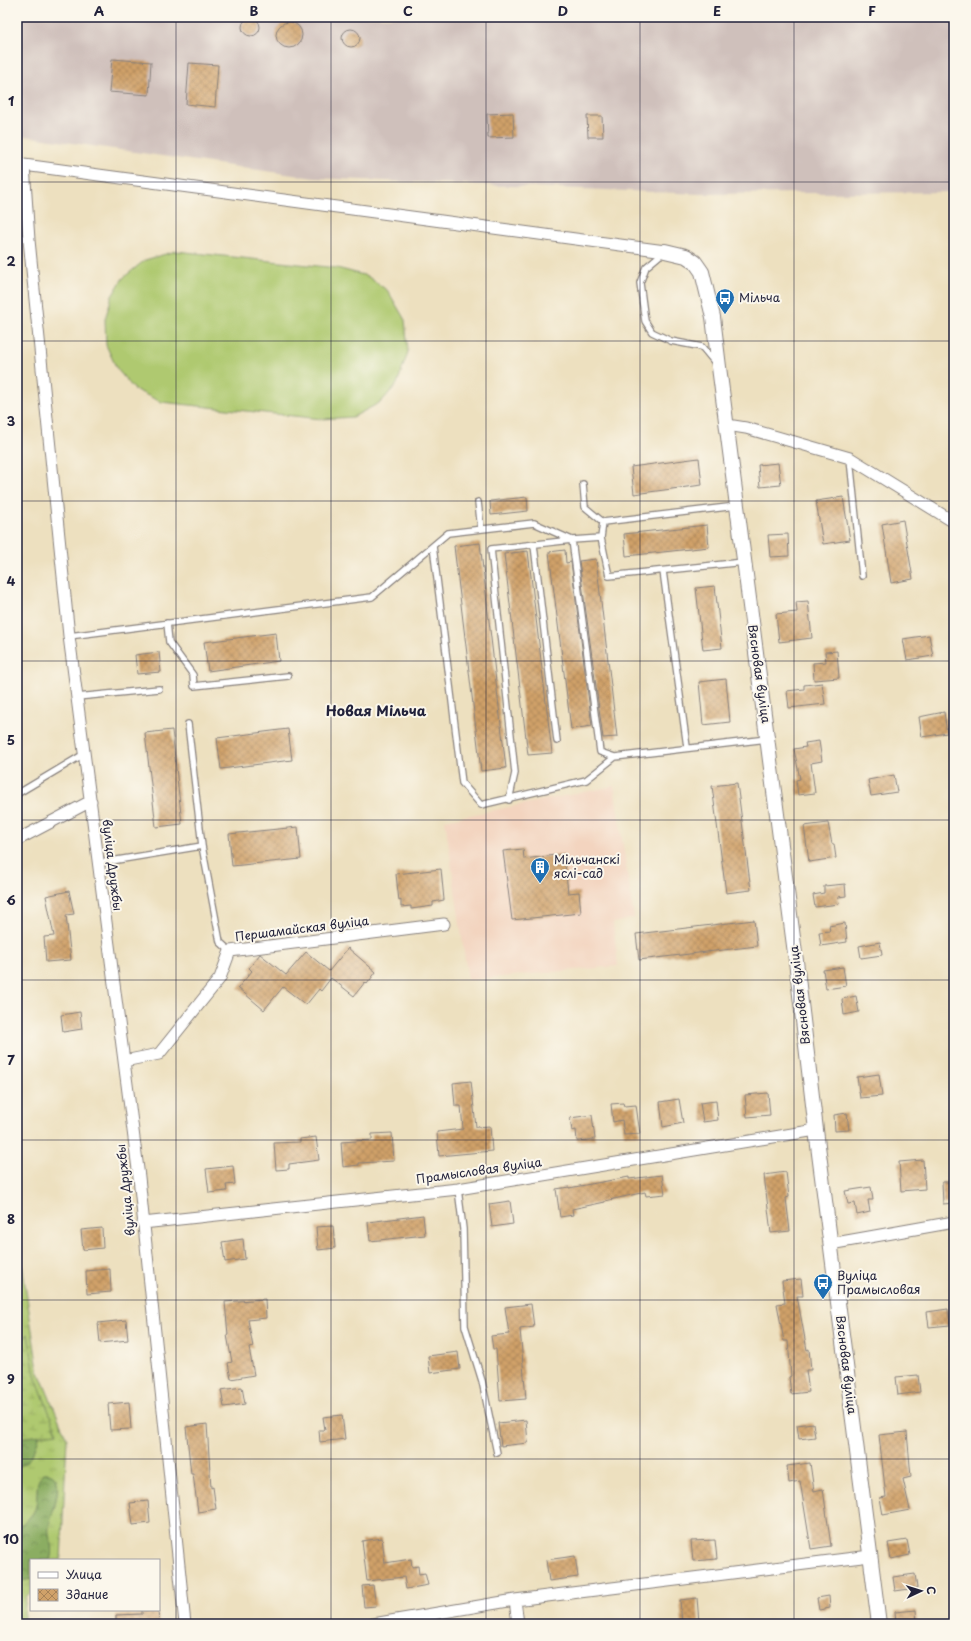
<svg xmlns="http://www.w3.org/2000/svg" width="971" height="1641" font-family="'Playpen Sans',sans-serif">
	<defs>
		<pattern id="grass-tufts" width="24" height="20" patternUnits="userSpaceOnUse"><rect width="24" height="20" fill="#afc96f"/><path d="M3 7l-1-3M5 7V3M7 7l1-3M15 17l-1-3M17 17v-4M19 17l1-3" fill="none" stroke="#96ac61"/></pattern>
		<pattern id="forest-crowns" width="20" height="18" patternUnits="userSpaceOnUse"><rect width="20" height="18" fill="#8bad62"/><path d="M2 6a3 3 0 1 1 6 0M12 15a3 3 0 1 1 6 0" fill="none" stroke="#718c52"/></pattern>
		<pattern id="wetland-marsh" width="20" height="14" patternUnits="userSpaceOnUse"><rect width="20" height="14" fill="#afc96f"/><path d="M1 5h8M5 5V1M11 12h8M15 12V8" fill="none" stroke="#96ac61"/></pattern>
		<pattern id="building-cross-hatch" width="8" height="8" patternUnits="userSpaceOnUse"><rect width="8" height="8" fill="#d0a169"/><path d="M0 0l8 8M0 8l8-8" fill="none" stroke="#a88358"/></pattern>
	</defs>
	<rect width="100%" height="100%" fill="#fbf7ec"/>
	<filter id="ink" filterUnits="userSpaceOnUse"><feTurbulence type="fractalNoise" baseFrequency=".025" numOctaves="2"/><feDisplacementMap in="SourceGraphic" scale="8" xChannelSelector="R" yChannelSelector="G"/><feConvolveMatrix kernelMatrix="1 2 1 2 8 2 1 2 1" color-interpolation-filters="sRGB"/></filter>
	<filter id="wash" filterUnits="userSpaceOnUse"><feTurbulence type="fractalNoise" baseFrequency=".012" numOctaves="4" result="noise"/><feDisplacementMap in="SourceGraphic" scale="16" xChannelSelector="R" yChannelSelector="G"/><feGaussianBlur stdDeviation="0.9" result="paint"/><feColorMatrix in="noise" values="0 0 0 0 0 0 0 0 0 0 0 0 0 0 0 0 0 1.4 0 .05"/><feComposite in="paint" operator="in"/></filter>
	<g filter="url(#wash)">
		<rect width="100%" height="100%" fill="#ede0bf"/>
		<path fill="#f3d4bf" d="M614 786 634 918 613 923 618 966 468 980 445 820Z"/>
		<path fill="#cfc0bb" d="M17 17H954V192L700 194 314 178 17 135Z"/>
		<path fill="url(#grass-tufts)" stroke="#687655" d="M21 1258 38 1370 67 1439 61 1560H31V1592L26 1597 23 1624H17V1259Z"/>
		<path fill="url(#forest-crowns)" stroke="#56684e" d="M17 1348 40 1433C36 1449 31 1461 17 1468Z
			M44 1473C70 1471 51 1514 49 1526 47 1539 55 1546 50 1560H31V1579L22 1581 17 1578V1529C22 1524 29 1519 33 1513 41 1501 32 1482 44 1473Z"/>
		<path fill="url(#wetland-marsh)" stroke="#687655" d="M28 1334 35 1375 57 1433 17 1438V1346Z"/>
		<path fill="#afc96f" stroke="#687655" d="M176 251 337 268 367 276 388 291 405 320 408 352 397 384 381 402 353 417 322 419 161 402 134 389 117 369 106 345 105 319 112 296 123 278 145 260Z"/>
		<g id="blocks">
			<path fill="url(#building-cross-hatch)" d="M242 27a9 9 0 1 1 18 0a9 9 0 1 1-18 0Z
				M276 35a13 13 0 1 1 26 0a13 13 0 1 1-26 0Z
				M342 38a9 9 0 1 1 18 0a9 9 0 1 1-18 0Z
				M112 59 151 62 149 95 109 92Z
				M189 63 218 65 215 107 186 104Z
				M513 113 514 137 488 138 487 114Z
				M587 116H602L603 137H588Z
				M699 458 702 485 634 494 631 467Z
				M778 463 781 485 760 487 758 465Z
				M527 497 528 511 491 515 490 501Z
				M843 497 850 540 823 544 816 501Z
				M903 520 913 579 891 583 882 524Z
				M707 525 709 547 626 556 624 534Z
				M788 534 789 556 770 557 768 535Z
				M480 543 506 768 481 771 454 546Z
				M565 550 566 563 571 562 592 726 571 729 549 552Z
				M528 551 552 753 528 755 504 554Z
				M596 559 617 737 603 738 579 561Z
				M715 586 722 648 703 650 696 588Z
				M808 601 812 638 779 642 776 614 797 612 796 602Z
				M276 633 279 661 208 671 204 642Z
				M929 635 933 656 907 660 903 639Z
				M837 651 839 678 814 680 813 663 826 662 825 652Z
				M159 652 161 672 137 674 135 655Z
				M726 679 730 722 703 725 699 682Z
				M822 683 825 704 789 708 787 691 804 689V685Z
				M944 712 947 733 922 737 919 717Z
				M288 729 292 760 221 769 217 738Z
				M172 730 182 824 156 827 145 733Z
				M819 741 822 761 811 763 815 793 798 795 796 780 800 779 794 749 806 747 805 743Z
				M894 775 897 792 871 796 868 780Z
				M737 783 751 890 726 893 712 786Z
				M828 823 832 844H834L836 858 809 862 804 826Z
				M298 827 301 859 232 866 229 834Z
				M523 849 524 859 564 854 568 893 579 892 581 913 512 920 503 851Z
				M441 869 444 900 433 902V906L411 909V906L401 907V900L399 901 396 874Z
				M845 884 846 896 838 897 839 904 815 907 813 895 824 893V886Z
				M69 891 74 914 66 915 71 960 46 962 44 937 54 936 46 896Z
				M754 920 757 946 639 960 636 934Z
				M845 923 847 942 821 946 819 932 830 931 829 926Z
				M880 942 882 955 861 958 859 946Z
				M348 948 376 972 367 984 365 982 354 996 331 978 321 991 319 989 306 1005 283 987 264 1010 238 988 252 971 249 968 260 954 286 975 306 952 329 971Z
				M843 967 846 986 826 989 823 970Z
				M856 996 859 1012 844 1015 842 999Z
				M80 1012 82 1029 63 1032 61 1015Z
				M879 1074 882 1096 860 1098 857 1077Z
				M471 1081 476 1127 490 1126 492 1151 439 1156 437 1132 463 1129 461 1106H455L453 1083Z
				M768 1093 770 1115 747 1117 745 1095Z
				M679 1099 683 1123 663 1127 660 1102Z
				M716 1101 718 1120 703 1122 700 1103Z
				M623 1103 624 1106 636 1105 640 1134 624 1135 622 1120 613 1122 611 1104Z
				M847 1113 849 1130 835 1131 834 1115Z
				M592 1115 595 1139 577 1141 576 1130 572 1131 570 1118Z
				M392 1133 394 1161 359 1163V1165L343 1167 341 1142 372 1140V1134Z
				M316 1137 319 1160 289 1164V1169L276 1170 274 1143 300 1142V1139Z
				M923 1160 925 1189 901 1191 899 1162Z
				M233 1166 235 1184 226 1185 227 1191 209 1193 206 1169Z
				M786 1172 789 1197 786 1198 790 1231 771 1233 764 1175Z
				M662 1175 665 1194 646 1196 645 1192 605 1201V1202L572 1209 573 1215 560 1217 556 1189 569 1187V1188L629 1177V1179Z
				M942 1182H954V1203L943 1204Z
				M871 1187 873 1200H868L870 1212 857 1215 855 1203 848 1204 845 1191Z
				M510 1201 513 1224 492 1227 489 1204Z
				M423 1215 425 1235 370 1241 368 1222Z
				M333 1226 335 1248 318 1250 316 1227Z
				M102 1228 103 1248 83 1250 81 1230Z
				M243 1239 245 1259 225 1262 222 1242Z
				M110 1269 111 1292 87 1294 86 1271Z
				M801 1279 803 1296H797L807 1350 809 1349 811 1370H806L809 1392 791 1394 789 1377 791 1376 788 1341H784L777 1304 785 1303 782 1281Z
				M265 1299 266 1318 248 1320 253 1347 249 1348 254 1375 231 1379 228 1363 232 1362 227 1335H228L225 1302Z
				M531 1304 534 1327 520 1329 526 1399 500 1401 496 1349H493L491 1336 509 1334 505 1307Z
				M948 1309 950 1325 929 1327 927 1312Z
				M126 1320 128 1340 100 1343 98 1323Z
				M458 1352 460 1369 430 1373 428 1356Z
				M918 1375 920 1392 898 1395 896 1377Z
				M242 1387 245 1404 224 1407 221 1390Z
				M129 1402 131 1429 110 1430 108 1404Z
				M342 1415 345 1439 320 1442 319 1430H325L323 1417Z
				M526 1420 528 1443 501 1446 498 1423Z
				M813 1423 815 1437 799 1439 797 1425Z
				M207 1424 211 1488 213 1487 216 1509 198 1512 193 1474H191L186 1427Z
				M907 1432 911 1477 903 1479 910 1510 883 1515 880 1498 886 1497 879 1435Z
				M810 1463 814 1491 823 1489 831 1546 811 1549 800 1481 789 1483 787 1466Z
				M148 1501 150 1523 133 1525 130 1503Z
				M382 1538 385 1563 411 1559 412 1567 418 1566 419 1574 425 1573 428 1585 406 1589 404 1577 367 1581 362 1541Z
				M715 1540 717 1559 693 1561 691 1541Z
				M907 1540 910 1555 891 1559 888 1543Z
				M575 1556 578 1577 549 1581 546 1560Z
				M915 1574 917 1588 895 1591 893 1577Z
				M373 1585 376 1606 364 1607 362 1586Z
				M829 1596 830 1608 819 1610 817 1598Z
				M697 1598 699 1622 682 1624 680 1600Z
				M142 1610H158L159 1624H116V1615L142 1614Z
				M916 1610 917 1624H896L895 1612Z"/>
		</g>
	</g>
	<g filter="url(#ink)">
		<use href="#blocks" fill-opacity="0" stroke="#88817d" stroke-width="1"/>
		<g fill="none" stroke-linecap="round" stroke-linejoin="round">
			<g stroke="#88817d" stroke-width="8">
				<path id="service" d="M665 251 646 267 640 283 645 321 652 332 671 341 702 347 716 364
					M850 459 862 576
					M583 484 585 507 603 522
					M478 502 481 529
					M736 506 603 522 601 538 609 576 744 562
					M534 545 557 741
					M433 546 462 783 481 805 586 780 615 757 767 739
					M663 571 687 747
					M167 623 169 642 193 675 194 686 288 676
					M69 636 372 597 448 533 534 523 572 540 601 538
					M77 697 159 689
					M17 794 84 754
					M509 800 515 773 491 549 572 540 600 752 615 757
					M202 846 220 942 230 951
					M99 863 202 846 188 724
					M458 1189 463 1229 465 1326 482 1381 497 1453"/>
			</g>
			<g stroke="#88817d" stroke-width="13">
				<path id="minor" d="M17 162 24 165 665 251
					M24 165 29 240 69 636 139 1177 185 1624
					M727 425 746 428 850 458 954 522
					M17 840 91 801
					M124 1061 159 1054 220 978 230 951 444 924
					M143 1223 458 1189 816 1130
					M830 1244 954 1222
					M515 1600 518 1624
					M373 1624 515 1600 870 1556"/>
			</g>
			<g stroke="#88817d" stroke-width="16">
				<path id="tertiary" d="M665 251 686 256 695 262 702 272 713 317 719 367 796 961 816 1130 879 1624"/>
			</g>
			<use href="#service" stroke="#fff" stroke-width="5.5"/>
			<use href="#minor" stroke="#fff" stroke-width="11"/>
			<use href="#tertiary" stroke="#fff" stroke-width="14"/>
		</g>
	</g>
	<path fill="none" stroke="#22223b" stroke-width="1" stroke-opacity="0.55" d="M176 17V1624M331 17V1624M486 17V1624M640 17V1624M794 17V1624M17 182H954M17 341H954M17 501H954M17 661H954M17 820H954M17 980H954M17 1140H954M17 1300H954M17 1459H954"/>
	<defs>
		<g id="bus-pin" transform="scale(1)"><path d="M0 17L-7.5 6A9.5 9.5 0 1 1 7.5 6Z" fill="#1f6fb2" stroke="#fbf7ec"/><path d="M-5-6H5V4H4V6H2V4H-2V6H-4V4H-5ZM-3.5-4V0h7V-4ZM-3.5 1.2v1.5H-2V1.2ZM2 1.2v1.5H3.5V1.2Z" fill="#fff"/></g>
		<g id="building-pin" transform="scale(1)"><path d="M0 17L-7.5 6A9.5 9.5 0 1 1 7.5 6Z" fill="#1f6fb2" stroke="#fbf7ec"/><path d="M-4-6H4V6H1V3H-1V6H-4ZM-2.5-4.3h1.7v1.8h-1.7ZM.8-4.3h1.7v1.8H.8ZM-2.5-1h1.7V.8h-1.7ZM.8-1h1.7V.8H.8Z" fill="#fff"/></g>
	</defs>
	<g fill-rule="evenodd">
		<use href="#bus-pin" x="725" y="298"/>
		<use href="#building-pin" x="540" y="867"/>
		<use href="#bus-pin" x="823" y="1283"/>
	</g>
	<g text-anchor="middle" stroke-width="4" stroke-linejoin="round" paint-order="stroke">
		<g font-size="12" fill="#22223b" stroke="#fbf7ec" text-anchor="start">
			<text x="739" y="302">Мільча</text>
			<text x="554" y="864">Мільчанскі<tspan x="554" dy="14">яслі-сад</tspan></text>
			<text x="837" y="1280">Вуліца<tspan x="837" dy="14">Прамысловая</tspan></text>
		</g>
		<g font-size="12" fill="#22223b" stroke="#fbf7ec">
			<text transform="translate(759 674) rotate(82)" y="4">Вясновая вуліца</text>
			<text transform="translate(112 865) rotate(83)" y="4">вуліца Дружбы</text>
			<text transform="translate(302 929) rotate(-7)" y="4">Першамайская вуліца</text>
			<text transform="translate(800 995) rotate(-97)" y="4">Вясновая вуліца</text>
			<text transform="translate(479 1171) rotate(-8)" y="4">Прамысловая вуліца</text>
			<text transform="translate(126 1190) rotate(-96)" y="4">вуліца Дружбы</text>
			<text transform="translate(846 1365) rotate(83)" y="4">Вясновая вуліца</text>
		</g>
		<g font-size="14" font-weight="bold" fill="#22223b" stroke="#fbf7ec">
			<text x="376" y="716">Новая Мільча</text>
		</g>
	</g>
	<rect width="971" height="1641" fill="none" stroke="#fbf7ec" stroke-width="44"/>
	<rect x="30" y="1559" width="130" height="52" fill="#fbf7ec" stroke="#a4a2a5"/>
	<rect x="38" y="1572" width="20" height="6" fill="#ffffff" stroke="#a4a2a5"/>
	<text x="66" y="1579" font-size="12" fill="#22223b">Улица</text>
	<rect x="38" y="1589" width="20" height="12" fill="url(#building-cross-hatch)" stroke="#a4a2a5"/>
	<text x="66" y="1599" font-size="12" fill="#22223b">Здание</text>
	<g transform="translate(921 1591) rotate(86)" stroke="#fbf7ec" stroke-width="3" paint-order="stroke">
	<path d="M0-3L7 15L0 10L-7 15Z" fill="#22223b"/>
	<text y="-6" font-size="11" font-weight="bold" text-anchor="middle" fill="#22223b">С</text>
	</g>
	<rect x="22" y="22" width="927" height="1597" fill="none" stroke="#22223b" stroke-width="1.5"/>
	<g font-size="13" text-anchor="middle" font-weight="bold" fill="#22223b">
		<text x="99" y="16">A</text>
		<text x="254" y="16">B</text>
		<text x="408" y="16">C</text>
		<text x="563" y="16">D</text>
		<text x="717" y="16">E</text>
		<text x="872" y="16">F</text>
		<text x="11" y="106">1</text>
		<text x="11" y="266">2</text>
		<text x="11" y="426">3</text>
		<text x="11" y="586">4</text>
		<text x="11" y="745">5</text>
		<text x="11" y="905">6</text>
		<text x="11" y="1065">7</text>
		<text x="11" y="1224">8</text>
		<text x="11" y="1384">9</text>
		<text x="11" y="1544">10</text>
	</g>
</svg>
